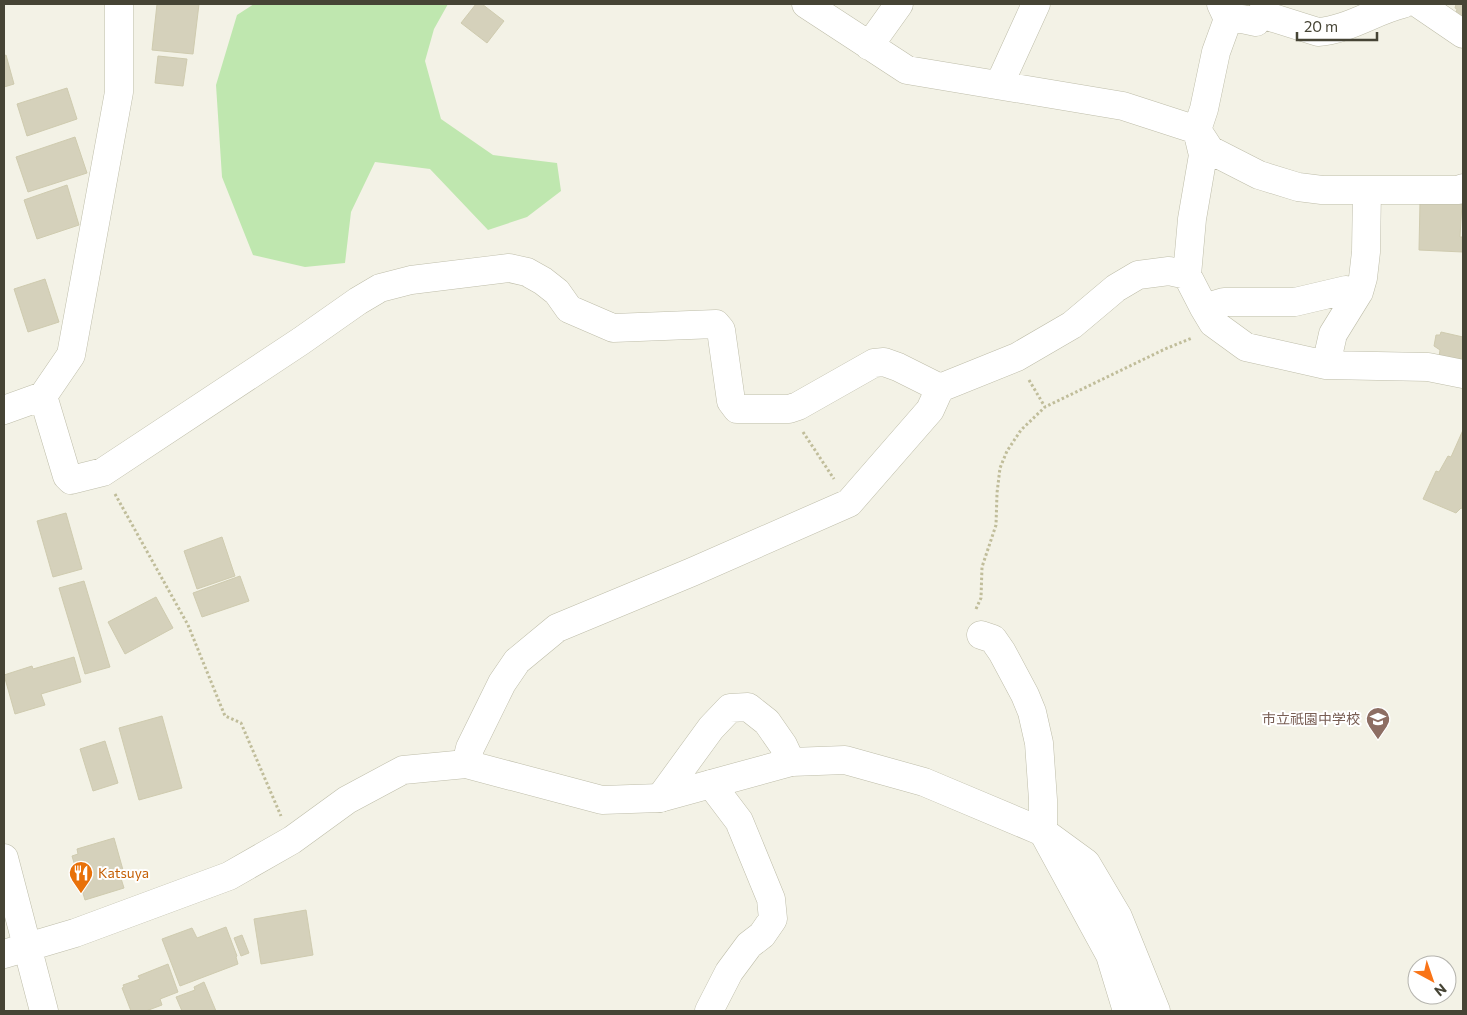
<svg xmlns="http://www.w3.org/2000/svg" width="1467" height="1015" font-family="Commissioner,'Noto Sans JP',sans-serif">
	<rect width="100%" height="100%" fill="#f3f2e6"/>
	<path fill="#bfe7af" d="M254 4H448L434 29 425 61 441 119 493 155 557 163 561 191 527 217 488 230 430 169 375 162 351 212 345 263 305 267 253 255 222 177 216 85 237 15Z"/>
	<path fill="#d5d1bb" stroke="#cfcbaf" d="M157 4H199L193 54 152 50Z
		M476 4H482L504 21 487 43 461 23Z
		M1456 4H1463V19L1456 13 1457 9 1455 8Z
		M6 55 14 84 4 87V56Z
		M158 56 187 59 183 86 155 83Z
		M67 88 77 119 27 136 17 104Z
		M75 137 87 173 28 192 16 157Z
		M67 185 79 225 37 239 24 200Z
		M1420 201 1462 203 1460 237H1463V252L1419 250Z
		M45 279 59 322 28 332 14 289Z
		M1441 332 1463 337V366L1439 357 1440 350 1434 346 1436 335H1440Z
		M1463 430V509L1461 508 1456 513 1423 499 1436 471 1439 472 1448 456 1451 457Z
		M66 513 82 569 53 577 37 521Z
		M222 537 235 576 197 589 184 551Z
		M240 576 249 601 202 617 193 593Z
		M84 581 110 667 85 674 59 588Z
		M156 597 173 628 125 654 108 622Z
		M74 657 81 682 41 694 45 705 15 714 4 675 32 666 33 669Z
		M162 716 182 788 139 800 119 728Z
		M105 741 118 783 93 791 80 749Z
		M114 838 123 870 119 872 124 888 85 900 72 856 78 854 77 849Z
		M306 910 313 955 261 964 254 919Z
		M226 927 237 956 236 957 238 964 180 986 162 939 192 928 197 938Z
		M242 935 249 953 241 956 234 938Z
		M168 964 178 992 160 999 162 1005 146 1011H131L122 988 124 987 123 985 140 979 138 976Z
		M204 982 216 1011H182L176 997 195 990 194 987Z"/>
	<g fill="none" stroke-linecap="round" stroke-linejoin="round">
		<g stroke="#bebda9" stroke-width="29">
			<path id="minor" d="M806 4 907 70 1123 106 1197 130 1203 155 1192 219 1187 275 1204 308 1213 323 1246 347 1326 365 1428 367 1463 374
				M1221 4 1228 19 1216 52 1204 109 1197 130 1210 150 1259 175 1298 187 1322 190H1459L1463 188
				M1419 4 1463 34
				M1228 19H1242L1256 22 1261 14 1318 32C1348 30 1374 11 1403 4
				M869 46 899 4
				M999 85 1036 4
				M1204 308 1224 302H1295L1346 290 1359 292
				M1326 365 1333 334 1359 292 1363 278 1366 252 1367 190
				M43 396 67 476 71 480 103 472 301 341 358 301 380 288 411 280 509 268 527 272 543 281 557 292 569 309 613 328 716 324 721 330 731 401 737 409H789L798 406 874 363 884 362 898 367 940 388
				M4 410 43 396 71 355 119 92V4
				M981 635 993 639 1002 652 1025 695 1032 712 1039 743 1043 800V832L1110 955 1127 1011
				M466 764 470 748 502 683 517 661 557 628 692 572 849 503 930 410 940 388 1017 357 1072 325 1116 288 1138 275 1169 271 1187 275
				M660 798 711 728 730 708 748 707 767 722 783 745 791 762
				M1049 836 1086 863 1118 917 1156 1011
				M709 1011 729 972 749 945 762 935 773 919 771 899 739 821 711 784"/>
		</g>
		<g stroke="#bebda9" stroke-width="29">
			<path id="tertiary" d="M4 858 44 1011
				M4 954 75 933 229 876 292 840 347 800 403 770 466 764 602 800 660 798 791 762 845 760 924 782 1043 832"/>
		</g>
		<path stroke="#c0bd9a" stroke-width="3" stroke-dasharray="2.5 2.5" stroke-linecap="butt" d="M1029 380 1045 407
			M803 432 834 479
			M115 494 188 625 225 716 241 723 281 816
			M976 609 981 598 982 567 996 525 997 493 1000 468 1007 451 1021 430 1045 407 1165 349 1192 338"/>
		<use href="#minor" stroke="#fff" stroke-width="28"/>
		<use href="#tertiary" stroke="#fff" stroke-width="28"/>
	</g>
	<defs>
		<g id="school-pin" transform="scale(1.25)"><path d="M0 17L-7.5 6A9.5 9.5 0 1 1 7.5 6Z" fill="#8d6e63" stroke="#fff"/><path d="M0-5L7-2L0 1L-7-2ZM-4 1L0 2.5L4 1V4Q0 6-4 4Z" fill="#fff"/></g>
		<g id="restaurant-pin" transform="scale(1.25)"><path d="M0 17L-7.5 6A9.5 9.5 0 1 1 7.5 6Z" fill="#e8710a" stroke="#fff"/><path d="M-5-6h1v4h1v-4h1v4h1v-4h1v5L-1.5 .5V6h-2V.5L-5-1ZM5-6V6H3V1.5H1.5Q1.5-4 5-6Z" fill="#fff"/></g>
	</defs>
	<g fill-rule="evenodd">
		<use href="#school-pin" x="1378" y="719"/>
		<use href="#restaurant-pin" x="81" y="873"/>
	</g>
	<g text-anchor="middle" stroke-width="4" stroke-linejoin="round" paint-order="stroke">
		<g font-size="14" fill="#785e54" stroke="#fff" text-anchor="end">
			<text x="1360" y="724">市立祇園中学校</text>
		</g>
		<g font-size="14" fill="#c56008" stroke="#fff" text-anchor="start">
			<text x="98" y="878">Katsuya</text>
		</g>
	</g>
	<rect width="1467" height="1015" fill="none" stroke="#464435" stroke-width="10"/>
	<g transform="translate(1432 980) rotate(140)"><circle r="24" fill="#ffffff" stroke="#b5b4ae"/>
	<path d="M0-4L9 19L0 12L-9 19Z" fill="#f97417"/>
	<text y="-8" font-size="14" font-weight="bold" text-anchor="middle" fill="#464435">N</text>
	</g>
	<path d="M1297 32v8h80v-8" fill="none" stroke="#464435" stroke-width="2.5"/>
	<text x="1304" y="32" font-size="15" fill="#464435" stroke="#ffffff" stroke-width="4" paint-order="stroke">20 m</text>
</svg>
